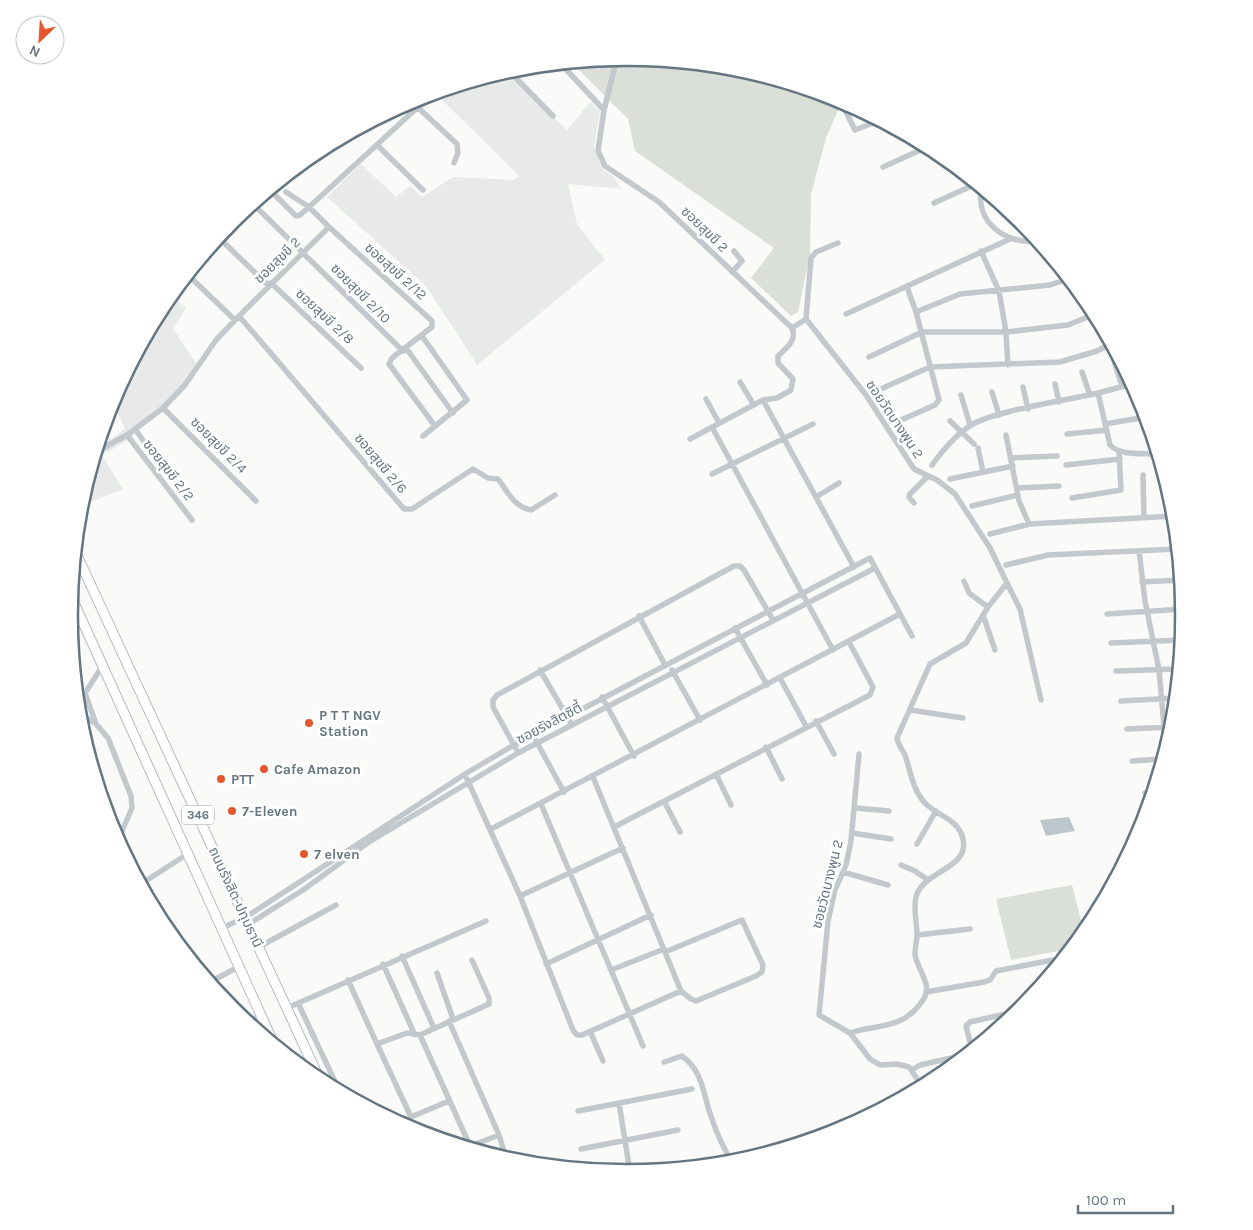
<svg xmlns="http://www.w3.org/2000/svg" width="1253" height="1230" font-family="Karla,'Noto Sans Thai',sans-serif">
	<rect width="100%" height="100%" fill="#fafaf8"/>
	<path fill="#e8e9e9" d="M505 72 567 130 590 102 600 111 594 148 604 171 613 176 621 189 568 184 577 224 605 260 477 365 426 286 327 197 361 164 396 197 410 186 422 197 453 177 514 180 519 176 442 100 453 88Z
		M171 295 186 308 173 329 198 366 181 392 125 442 102 455 123 489 80 506 97 449 125 429 112 400 163 305Z"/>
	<path fill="#dadfd7" d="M626 58 736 68 842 101 826 138 811 194 810 254 798 312 791 316 751 278 774 248 635 151 628 119 572 63Z
		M1072 885 1084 932 1070 949 1011 960 996 899Z"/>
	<path fill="#bbc7cb" d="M1069 817 1075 831 1046 836 1040 820Z"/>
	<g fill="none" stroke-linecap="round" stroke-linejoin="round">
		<g stroke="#b5babe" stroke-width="11">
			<path id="primary" d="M75 551 320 1080
				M71 596 274 1044"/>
		</g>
		<path stroke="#c3c8cc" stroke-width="5.5" d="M561 64 604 110 598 151 605 166 659 202 792 328C797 341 787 347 778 356V363L793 379 791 390 777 398 763 400 690 439
			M509 71 553 116
			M411 101 457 144 458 153 454 163
			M847 104 844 108 855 130 878 121
			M604 110 617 58
			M377 145 423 190
			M883 167 927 147
			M982 189C974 223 1008 245 1037 241
			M270 190 296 216 300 215 309 207 286 192
			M934 203 976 184
			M253 204 403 351
			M329 227 432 321V327L392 358 389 364 435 426
			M219 238 268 285
			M838 243 816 252 811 258 806 319 866 395 914 469 937 480 955 494 990 548 1007 583 988 607 966 643 930 664 897 738C898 745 902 749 905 755 911 772 912 789 925 803 937 816 958 818 963 839 970 869 922 871 916 897 913 909 917 922 917 935 917 941 915 947 915 954 916 968 934 985 923 1000 903 1030 878 1024 850 1033
			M981 251 999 291 1006 332 1008 365
			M732 272 742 261 734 251
			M188 275 235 320
			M271 283 361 368
			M916 312 960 294 1050 285 1068 279
			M846 314 1010 239
			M239 316 404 509H412L473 469 488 478 498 479C508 492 514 507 531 510L555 495
			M792 328 806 319
			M422 336 467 400 423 436
			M406 348 453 413
			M869 357 922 332H1006L1068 325 1095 314
			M1118 357 1114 361 1122 386
			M1082 372 1090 395
			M740 382 754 405
			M1055 384 1059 402
			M1023 387 1028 409
			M883 388 930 367 1060 362 1097 351 1111 344
			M992 392 999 415
			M1098 393 1132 384
			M961 395 970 425
			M706 399 719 423
			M763 400 854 567
			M163 408 256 501
			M901 420 935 405 939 400 916 312 907 287
			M950 421 974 444
			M1105 424 1146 417
			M712 427 833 650
			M135 429 152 453
			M1067 434 1107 430
			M127 435 192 520
			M1006 435 1019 501 1029 524
			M978 448 983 472
			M96 452 127 435 163 408 185 385 216 340 239 316 329 227 309 207 417 108 443 91
			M1011 458 1057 456
			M932 465C942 451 954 437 968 427 990 411 1069 400 1098 393L1110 445C1120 456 1143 453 1157 454
			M1066 465 1120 459
			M712 474 813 424
			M1143 475 1144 517
			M950 479 1013 466
			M1017 488 1059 486
			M816 497 839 483
			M1072 498 1121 490 1119 452
			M914 503 909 497 910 494 928 476
			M972 506 1018 495
			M990 534 1029 524 1174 516
			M1139 551 1145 601 1159 670 1166 749
			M1006 565 1048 555 1177 549
			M964 581 969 593 988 607
			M1142 582 1181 580
			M1007 583 1020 609 1041 700
			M1107 614 1183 609
			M983 615 995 650
			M639 616 665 665
			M735 628 767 685
			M1111 643 1182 640
			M103 665 85 693 96 724 108 738 131 796 132 808 118 840
			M540 670 572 725
			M672 670 700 720
			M1116 671 1179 669
			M780 678 806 726
			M77 697 85 693
			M602 697 634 756
			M1121 701 1176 698
			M910 710 963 718
			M79 713 96 724
			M816 721 834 754
			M1127 729 1172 727
			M536 741 564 792
			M766 747 782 779
			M516 749 493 707V700L497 695 734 566H740L744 570 773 620
			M859 754 851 841 846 865 835 890 828 921 819 1015 850 1033 870 1059 880 1065 897 1064 909 1067 922 1086
			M1132 761 1163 759
			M716 774 731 805
			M593 777 681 991 691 999 696 1001 756 976 762 972 763 965 742 920 665 952
			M467 779 520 896 573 1030 577 1035H582L681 991
			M1145 793H1152
			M664 801 680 832
			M541 804 643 1046
			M855 808 889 811
			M614 827 870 695 873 687 849 642
			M491 829 900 614
			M852 833 891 839
			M917 844 936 811
			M901 865 915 871 928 880
			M843 872 888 885
			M141 884 189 853
			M520 896 623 848
			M249 924 303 890 369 842 518 753 875 568
			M222 928 246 917 465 774 514 745 870 558 912 636
			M917 935 970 929
			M259 947 336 905
			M402 956 434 1028
			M383 964 414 1033
			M546 964 651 915
			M611 970 664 949
			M437 973 453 1019
			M348 980 377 1044
			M210 982 240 966
			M926 992 984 982 990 980 996 971 1063 958
			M298 1003 339 1090
			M287 1008 486 921
			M449 1021 499 1135 506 1158
			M248 1022 261 1015
			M590 1031 603 1061
			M420 1035 489 1004V998L472 960
			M972 1050 966 1026 970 1022 1005 1014
			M664 1062 682 1056C704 1072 703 1096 712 1119 717 1134 724 1149 732 1162
			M912 1070 920 1065 965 1055
			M619 1103 630 1172
			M578 1111 692 1089
			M411 1117 449 1101
			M401 1123 411 1117 377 1044 407 1033 420 1035 470 1146
			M468 1147 499 1135
			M581 1149 678 1130"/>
		<use href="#primary" stroke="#fff" stroke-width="9"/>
	</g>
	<g fill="#e4572e" stroke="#fff" stroke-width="2">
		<circle cx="309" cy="723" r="5"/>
		<circle cx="264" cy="769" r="5"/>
		<circle cx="221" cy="779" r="5"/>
		<circle cx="232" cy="811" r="5"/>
		<circle cx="304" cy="854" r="5"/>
	</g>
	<g text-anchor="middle" stroke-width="5" stroke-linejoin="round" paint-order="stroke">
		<rect fill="#fff" stroke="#939fa8" stroke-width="1" x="182" y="805.5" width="32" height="19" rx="4"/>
		<g font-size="12" font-weight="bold" fill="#657683">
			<text x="198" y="819">346</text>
		</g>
		<g font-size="14" fill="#657683" stroke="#fff">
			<text transform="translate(705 229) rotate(44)" y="5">ซอยสุขขี 2</text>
			<text transform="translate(277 260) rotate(-45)" y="5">ซอยสุขขี 2</text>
			<text transform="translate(396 271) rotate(42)" y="5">ซอยสุขขี 2/12</text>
			<text transform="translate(361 293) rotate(45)" y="5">ซอยสุขขี 2/10</text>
			<text transform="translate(325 316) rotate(43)" y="5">ซอยสุขขี 2/8</text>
			<text transform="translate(895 419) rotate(56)" y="5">ซอยวัดบางพูน 2</text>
			<text transform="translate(219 445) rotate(45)" y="5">ซอยสุขขี 2/4</text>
			<text transform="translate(381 463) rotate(50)" y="5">ซอยสุขขี 2/6</text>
			<text transform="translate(169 470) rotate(52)" y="5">ซอยสุขขี 2/2</text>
			<text transform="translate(549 723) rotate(-28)" y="5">ซอยรังสิตซิตี้</text>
			<text transform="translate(827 884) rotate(-76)" y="5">ซอยวัดบางพูน 2</text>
			<text transform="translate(236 897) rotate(65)" y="5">ถนนรังสิต-ปทุมธานี</text>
		</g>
		<g font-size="14" font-weight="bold" fill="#657683" stroke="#fff" text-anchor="start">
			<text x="319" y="720">P T T NGV<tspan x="319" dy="16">Station</tspan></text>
			<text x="274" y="774">Cafe Amazon</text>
			<text x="231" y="784">PTT</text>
			<text x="242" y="816">7-Eleven</text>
			<text x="314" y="859">7 elven</text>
		</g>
	</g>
	<path d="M0 0H1253V1230H0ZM626 66H627A548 548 0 0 1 1175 614V616A548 548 0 0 1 627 1164H626A548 548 0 0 1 78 616V614A548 548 0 0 1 626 66Z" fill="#fff" fill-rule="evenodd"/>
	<path fill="none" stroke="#657683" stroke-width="2.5" d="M626 66H627A548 548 0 0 1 1175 614V616A548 548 0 0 1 627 1164H626A548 548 0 0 1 78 616V614A548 548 0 0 1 626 66Z"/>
	<g transform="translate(40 40) rotate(205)"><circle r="24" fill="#ffffff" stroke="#c1c8cd"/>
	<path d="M0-4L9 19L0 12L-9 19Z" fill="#e4572e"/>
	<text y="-8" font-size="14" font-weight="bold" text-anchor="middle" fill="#657683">N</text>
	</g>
	<path d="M1078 1205v8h95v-8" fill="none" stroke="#657683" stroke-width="2.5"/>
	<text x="1086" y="1205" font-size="15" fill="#657683" stroke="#ffffff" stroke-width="4" paint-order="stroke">100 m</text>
</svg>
